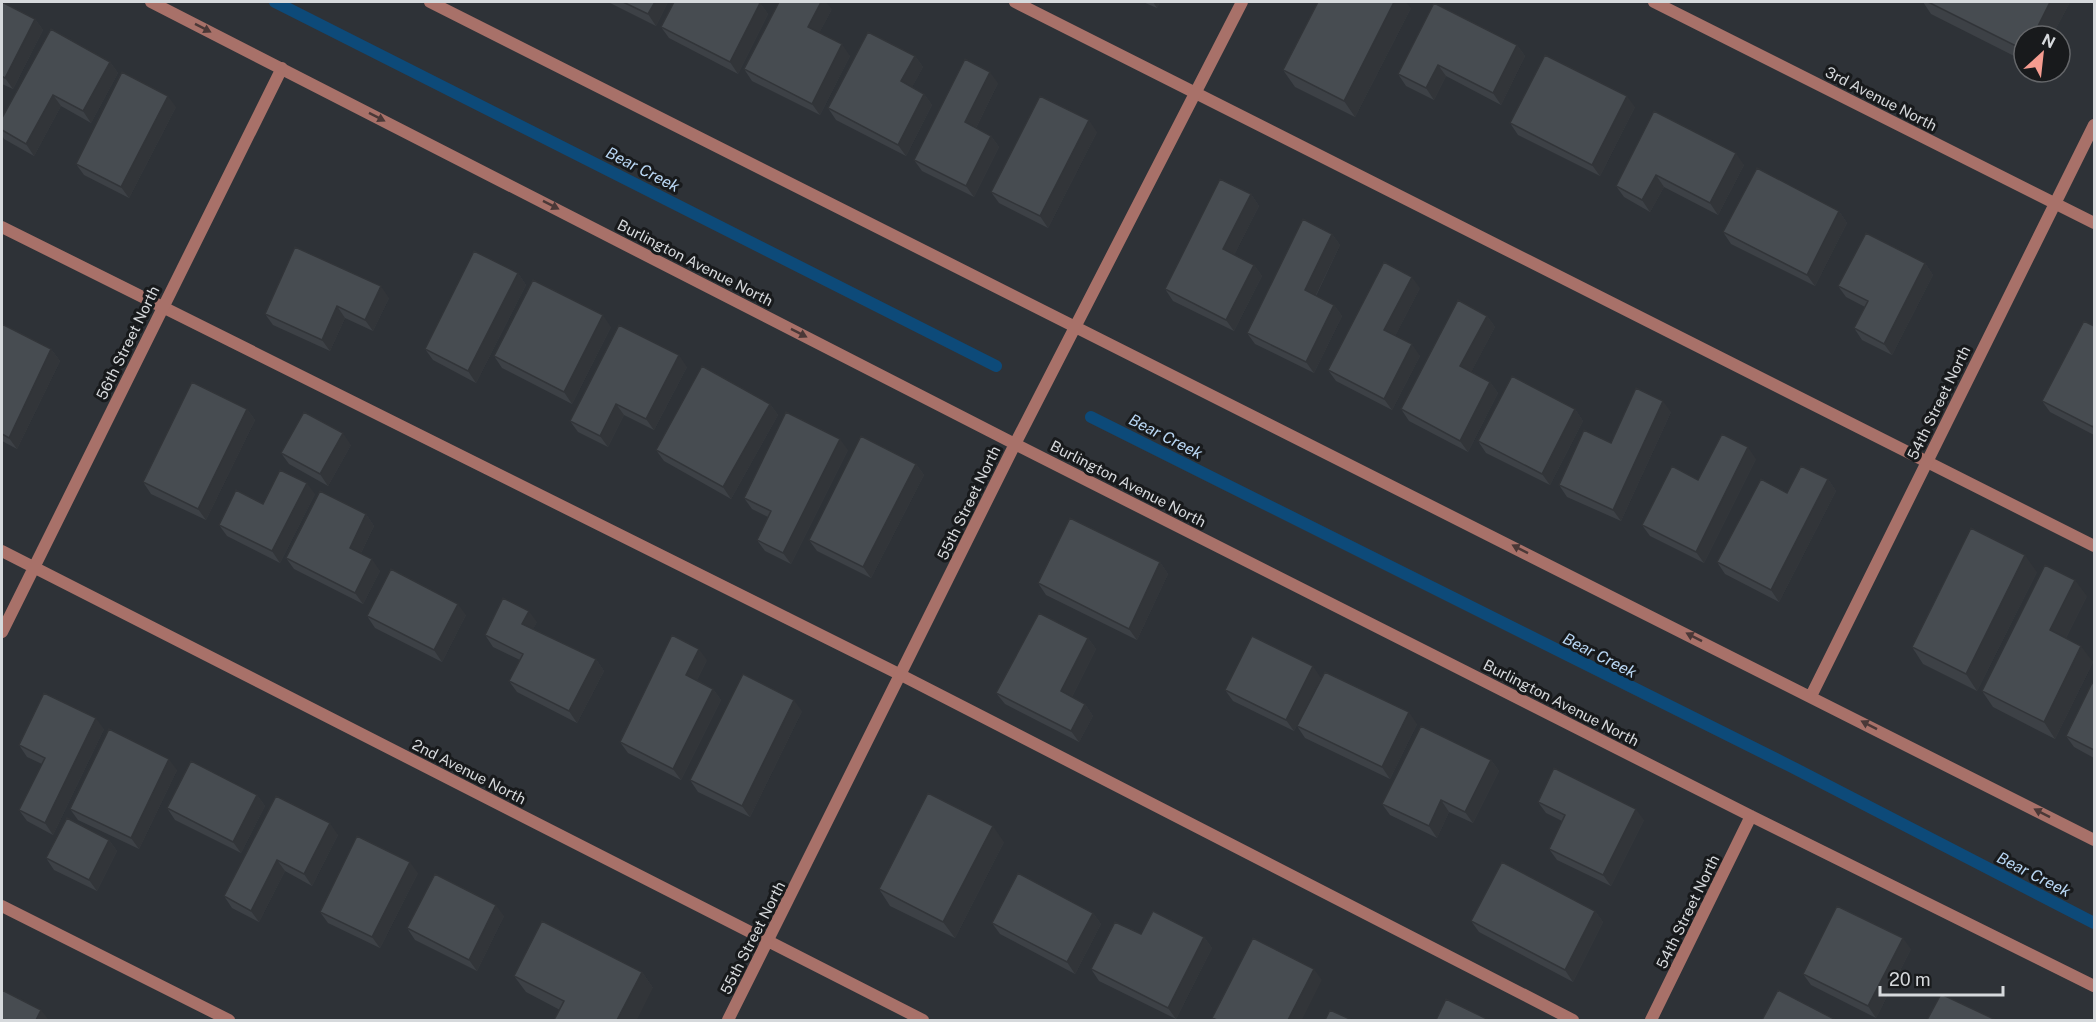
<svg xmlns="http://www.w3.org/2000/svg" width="2096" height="1022" font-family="'Public Sans',sans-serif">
	<rect width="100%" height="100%" fill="#2e3237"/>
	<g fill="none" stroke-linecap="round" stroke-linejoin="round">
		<path stroke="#0d4a79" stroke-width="12" d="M275 2 996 366
			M1091 417 1790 766 2094 923"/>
		<path stroke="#a87169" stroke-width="12" d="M1015 2 2094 546
			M2 227 901 675 1573 1020
			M2 906 229 1020"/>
		<path stroke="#a87169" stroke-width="12" d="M151 2 1015 444 1751 816 2094 986
			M430 2 2094 840
			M1654 2 2094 223
			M2 551 923 1020
			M2 632 282 68
			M1811 696 2094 125
			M728 1020 1015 444 1242 2
			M1651 1020 1751 816"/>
	</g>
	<path fill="#3d4146" d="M2 2 35 19 43 30 13 89 2 84Z
		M608 2H668L656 26Z
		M1143 2H1160L1157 8Z
		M1923 2H2070L2052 36H2024V61L1931 14Z
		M760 3 768 14 738 74 669 38 661 27Z
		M1411 8 1355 117 1295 87 1283 70Z
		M832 9 819 33 850 56 820 115 752 81 744 69Z
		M1517 45 1525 56 1501 105 1446 76 1434 100 1406 86 1398 74Z
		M915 56 923 67 912 87 924 94 932 105 906 156 836 120 828 108Z
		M110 62 118 73 91 123 61 106 34 156 4 139 2 135V118Z
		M998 83 976 128 991 136 999 147 974 197 922 171 914 160Z
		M176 107 129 198 84 175 76 164Z
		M1635 107 1600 176 1518 135 1510 123Z
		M1654 111 1744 165 1718 215 1664 187 1650 212 1624 197 1616 186Z
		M1097 132 1048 228 999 203 991 192Z
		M1251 194 1259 206 1234 255 1254 265 1262 276 1234 331 1173 301 1165 289Z
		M1839 211 1847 223 1815 286 1731 244 1723 232Z
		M1332 234 1340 245 1316 296 1334 305 1342 316 1314 373 1255 344 1247 333Z
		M1925 263 1933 275 1892 355 1862 340 1854 328 1865 307 1846 297 1838 286Z
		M518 273 526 285 476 383 433 360 425 349Z
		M1420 288 1395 336 1420 356 1392 410 1336 381 1328 370Z
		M389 298 373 331 345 318 330 351 273 325 265 314Z
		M1487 316 1495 327 1471 372 1490 382 1498 393 1468 452 1409 421 1401 409Z
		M2 324 51 349 60 361 17 449 2 441Z
		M2094 326V435L2050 412 2042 401Z
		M611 327 572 404 502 368 494 356Z
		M687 367 654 430 624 415 608 447 578 432 570 421Z
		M770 404 778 415 731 499 664 461 656 450Z
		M247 409 255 420 206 520 151 494 143 482Z
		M1575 409 1583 421 1550 485 1486 453 1478 441Z
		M1671 412 1621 521 1567 497 1559 485 1611 443Z
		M351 445 328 486 289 464 281 453Z
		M848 450 791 564 765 551 757 540 768 517 752 509 744 498Z
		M1756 459 1704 563 1650 536 1642 525 1698 480Z
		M916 464 924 475 871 578 817 551 809 540Z
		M1828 479 1836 491 1779 602 1725 574 1717 562Z
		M315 494 280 563 227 536 219 525Z
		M366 514 374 526 361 553 380 571 363 604 294 569 286 558Z
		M1160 562 1168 574 1137 640 1046 595 1038 583Z
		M2037 572 1977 691 1923 664 1912 647Z
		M2087 596 2066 638 2093 662 2055 739 1993 707 1982 691Z
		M466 615 442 662 375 628 367 616Z
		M537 622 533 629 596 659 604 671 577 723 517 692 509 681 520 660 493 647 485 635Z
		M1088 638 1096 649 1072 697 1085 704 1093 716 1079 742 1005 704 996 693Z
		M707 660 697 680 713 689 721 700 681 780 628 753 620 742Z
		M1321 678 1294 731 1233 701 1225 690Z
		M2094 684V758L2074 747 2066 736Z
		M802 711 750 817 698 792 690 780Z
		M1417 724 1390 779 1305 738 1297 726Z
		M104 729 53 835 27 821 19 810 42 764 27 757 19 745Z
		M1491 760 1499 771 1473 823 1449 812 1437 838 1390 815 1382 804Z
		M177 770 139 849 78 820 70 809Z
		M257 795 265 806 241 853 175 820 167 808Z
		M276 796 338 835 312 886 285 871 259 922 232 908 224 896Z
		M1538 802 1644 820 1611 886 1557 860 1549 849 1562 821 1546 813Z
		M109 840 117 851 97 891 54 870 46 858Z
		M1004 842 955 938 890 906 879 889Z
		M418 873 380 948 328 923 320 912Z
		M1595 911 1603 922 1573 982 1479 932 1471 921Z
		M1093 913 1101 924 1075 974 1000 934 992 923Z
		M504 916 477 971 415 940 407 928Z
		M1141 934 1204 937 1212 948 1176 1019 1099 981 1091 969Z
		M1911 949 1876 1018 1811 985 1803 974Z
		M642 972 653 988 560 1010 526 992 514 976Z"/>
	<path fill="#323539" d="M655 2H668L656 26 648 14Z
		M821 2H826L832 9 816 39 808 27Z
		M1153 2H1160L1157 8Z
		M1394 2H1406L1411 8 1355 117 1344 101Z
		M2050 2H2070L2052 36H2033Z
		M760 3 768 14 738 74 730 62Z
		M35 19 43 30 13 89 5 78Z
		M842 44 850 56 820 115 812 104Z
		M1517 45 1525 56 1501 105 1493 93Z
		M915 56 923 67 909 93 901 81Z
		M110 62 118 73 91 123 83 111Z
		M1438 65 1446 76 1434 100 1426 88Z
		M990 72 998 83 973 134 965 122Z
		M924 94 932 105 906 156 898 145Z
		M53 95 61 106 34 156 26 144Z
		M168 96 176 107 129 198 121 187Z
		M1627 96 1635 107 1600 176 1592 165Z
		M1089 120 1097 132 1048 228 1040 216Z
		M991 136 999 147 974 197 966 186Z
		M1736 153 1744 165 1718 215 1710 203Z
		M1656 175 1664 187 1650 212 1642 200Z
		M1251 194 1259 206 1231 261 1223 249Z
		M1839 211 1847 223 1815 286 1807 275Z
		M1332 234 1340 245 1313 301 1305 290Z
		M1925 263 1933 275 1892 355 1884 344Z
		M1254 265 1262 276 1234 331 1226 320Z
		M518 273 526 285 476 383 468 371Z
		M1412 277 1420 288 1392 342 1384 330Z
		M381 286 389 298 373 331 365 320Z
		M1334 305 1342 316 1314 373 1306 362Z
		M337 306 345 318 330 351 322 340Z
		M603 315 611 327 572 404 564 392Z
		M1487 316 1495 327 1468 378 1460 366Z
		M1412 344 1420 356 1392 410 1384 399Z
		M51 349 60 361 17 449 9 438Z
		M679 355 687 367 654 430 646 419Z
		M1490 382 1498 393 1468 452 1460 441Z
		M1663 401 1671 412 1621 521 1613 510Z
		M616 404 624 415 608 447 600 436Z
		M770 404 778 415 731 499 723 487Z
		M247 409 255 420 206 520 198 509Z
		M1575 409 1583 421 1550 485 1542 474Z
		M343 433 351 445 328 486 320 474Z
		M840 439 848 450 791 564 783 553Z
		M1748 447 1756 459 1704 563 1696 552Z
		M916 464 924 475 871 578 863 567Z
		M1828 479 1836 491 1779 602 1771 590Z
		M307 483 315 494 280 563 272 551Z
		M366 514 374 526 358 559 350 548Z
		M2025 555 2037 572 1977 691 1966 674Z
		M372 559 380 571 363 604 355 593Z
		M1160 562 1168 574 1137 640 1129 629Z
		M2075 580 2087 596 2062 646 2050 630Z
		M458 604 466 615 442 662 434 650Z
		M529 611 537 622 530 635 522 624Z
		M1088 638 1096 649 1069 703 1061 691Z
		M2081 646 2093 662 2055 739 2044 722Z
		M699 649 707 660 694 686 686 675Z
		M596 659 604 671 577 723 569 711Z
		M1313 666 1321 678 1294 731 1286 720Z
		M713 689 721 700 681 780 673 769Z
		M794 700 802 711 750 817 742 806Z
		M1085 704 1093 716 1079 742 1071 731Z
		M1409 712 1417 724 1390 779 1382 767Z
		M96 718 104 729 53 835 45 823Z
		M169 759 177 770 139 849 131 838Z
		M1491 760 1499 771 1473 823 1465 812Z
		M257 795 265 806 241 853 233 842Z
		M1441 800 1449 812 1437 838 1429 826Z
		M1636 809 1644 820 1611 886 1603 875Z
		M330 823 338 835 312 886 304 874Z
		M993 826 1004 842 955 938 943 922Z
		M109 840 117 851 97 891 89 880Z
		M277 860 285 871 259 922 251 911Z
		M410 862 418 873 380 948 372 937Z
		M496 905 504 916 477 971 469 960Z
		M1595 911 1603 922 1573 982 1565 970Z
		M1093 913 1101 924 1075 974 1067 962Z
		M1204 937 1212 948 1176 1019 1168 1008Z
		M1903 938 1911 949 1876 1018 1868 1006Z
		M1314 969 1322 980 1302 1020H1288Z
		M642 972 653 988 637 1020H617Z
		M41 1010 49 1020H36Z"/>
	<path fill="#474c51" stroke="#323539" stroke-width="1.5" d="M2 2 35 19 5 78 2 76Z
		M623 2H655L648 14Z
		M674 2H758L760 3 730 62 661 27Z
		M779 2H821L808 27 842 44 812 104 744 69Z
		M1318 2H1394L1344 101 1283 70Z
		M1928 2H2050L2033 36H2024V50Z
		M1434 3 1517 45 1493 93 1438 65 1426 88 1398 74Z
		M51 29 110 62 83 111 53 95 26 144 2 130V118Z
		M868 32 915 56 901 81 924 94 898 145 828 108Z
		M1545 55 1627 96 1592 165 1510 123Z
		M965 59 990 72 965 122 991 136 966 186 914 160Z
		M122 72 168 96 121 187 76 164Z
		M1040 96 1089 120 1040 216 991 192Z
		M1654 111 1736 153 1710 203 1656 175 1642 200 1616 186Z
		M1757 168 1839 211 1807 275 1723 232Z
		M1220 179 1251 194 1223 249 1254 265 1226 320 1165 289Z
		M1303 219 1332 234 1305 290 1334 305 1306 362 1247 333Z
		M1866 233 1925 263 1884 344 1854 328 1868 301 1838 286Z
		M295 247 381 286 365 320 337 306 322 340 265 314Z
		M474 251 518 273 468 371 425 349Z
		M1384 262 1412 277 1384 330 1412 344 1384 399 1328 370Z
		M533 280 603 315 564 392 494 356Z
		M1458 300 1487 316 1460 366 1490 382 1460 441 1401 409Z
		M2084 321 2094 326V424L2093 427 2042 401Z
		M2 324 51 349 9 438 2 434Z
		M619 325 679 355 646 419 616 404 600 436 570 421Z
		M702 366 770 404 723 487 656 450Z
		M1512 376 1575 409 1542 474 1478 441Z
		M192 382 247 409 198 509 143 482Z
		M1636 388 1663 401 1613 510 1559 485 1584 430 1611 443Z
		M304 412 343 433 320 474 281 453Z
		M786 412 840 439 783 553 757 540 771 511 744 498Z
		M1722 434 1748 447 1696 552 1642 525 1672 466 1698 480Z
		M861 436 916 464 863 567 809 540Z
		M1801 466 1828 479 1771 590 1717 562 1761 479 1787 493Z
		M280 470 307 483 272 551 219 525 236 490 263 504Z
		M320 491 366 514 350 548 372 559 355 593 286 558Z
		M1070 518 1160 562 1129 629 1038 583Z
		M1971 528 2025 555 1966 674 1912 647Z
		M2045 565 2075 580 2050 630 2081 646 2044 722 1982 691Z
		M391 569 458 604 434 650 367 616Z
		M503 598 529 611 522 624 596 659 569 711 509 681 523 654 485 635Z
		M1039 613 1088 638 1061 691 1085 704 1071 731 996 693Z
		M672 635 699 649 686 675 713 689 673 769 620 742Z
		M1252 636 1313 666 1286 720 1225 690Z
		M1325 672 1409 712 1382 767 1297 726Z
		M743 674 794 700 742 806 690 780Z
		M2092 683 2094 684V750L2066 736Z
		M44 693 96 718 45 823 19 810 45 758 19 745Z
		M1421 726 1491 760 1465 812 1441 800 1429 826 1382 804Z
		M109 729 169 759 131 838 70 809Z
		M191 761 257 795 233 842 167 808Z
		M1554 768 1636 809 1603 875 1549 849 1565 815 1538 802Z
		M928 793 993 826 943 922 879 889Z
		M276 796 330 823 304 874 277 860 251 911 224 896Z
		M67 818 109 840 89 880 46 858Z
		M357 836 410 862 372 937 320 912Z
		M1502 862 1595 911 1565 970 1471 921Z
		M1018 873 1093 913 1067 962 992 923Z
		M435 874 496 905 469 960 407 928Z
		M1837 906 1903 938 1868 1006 1803 974Z
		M1153 911 1204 937 1168 1008 1091 969 1115 922 1141 934Z
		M542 921 642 972 617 1020H554L564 1001 514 976Z
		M1253 938 1314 969 1288 1020H1217L1212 1018Z
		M2 990 41 1010 36 1020H2Z
		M1778 990 1836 1020H1762Z
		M1941 994 1996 1020H1927Z
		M1446 999 1489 1020H1436Z
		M1330 1010 1352 1020H1325Z"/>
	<defs><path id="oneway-solid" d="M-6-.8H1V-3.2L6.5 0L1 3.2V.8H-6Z" transform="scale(1.5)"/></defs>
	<g fill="#4a3837">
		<use href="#oneway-solid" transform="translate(203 28) rotate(27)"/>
		<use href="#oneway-solid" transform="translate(377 117) rotate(27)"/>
		<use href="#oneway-solid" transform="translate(551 205) rotate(27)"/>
		<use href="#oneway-solid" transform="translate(799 333) rotate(27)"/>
		<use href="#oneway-solid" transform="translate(1520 549) rotate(-153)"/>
		<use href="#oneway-solid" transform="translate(1694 637) rotate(-153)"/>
		<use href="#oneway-solid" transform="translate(1869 725) rotate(-153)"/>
		<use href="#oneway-solid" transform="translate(2042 813) rotate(-153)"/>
	</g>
	<g text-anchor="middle" stroke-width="6" stroke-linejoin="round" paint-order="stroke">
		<g font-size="15" fill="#d6d9dc" stroke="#181a1c">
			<text transform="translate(1881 99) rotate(27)" y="5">3rd Avenue North</text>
			<text transform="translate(695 263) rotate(27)" y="5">Burlington Avenue North</text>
			<text transform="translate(128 343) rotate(-64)" y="5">56th Street North</text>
			<text transform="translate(1939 403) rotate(-64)" y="5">54th Street North</text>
			<text transform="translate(1128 484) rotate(27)" y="5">Burlington Avenue North</text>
			<text transform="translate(969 503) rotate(-64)" y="5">55th Street North</text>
			<text transform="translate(1561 703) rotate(27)" y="5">Burlington Avenue North</text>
			<text transform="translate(469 772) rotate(27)" y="5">2nd Avenue North</text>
			<text transform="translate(1688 912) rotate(-64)" y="5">54th Street North</text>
			<text transform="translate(753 938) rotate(-63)" y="5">55th Street North</text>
		</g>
		<g font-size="16" font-style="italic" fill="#b9d7f4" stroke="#181a1c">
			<text transform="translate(643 169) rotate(27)" y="6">Bear Creek</text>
			<text transform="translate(1166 436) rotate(27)" y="6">Bear Creek</text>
			<text transform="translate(1600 655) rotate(27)" y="6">Bear Creek</text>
			<text transform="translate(2034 874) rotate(27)" y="6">Bear Creek</text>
		</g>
	</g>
	<rect width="2096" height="1022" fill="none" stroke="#d6d9dc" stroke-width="6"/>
	<g transform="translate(2042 54) rotate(27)"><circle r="28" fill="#181a1c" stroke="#646669" stroke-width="1.5"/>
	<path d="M0-4.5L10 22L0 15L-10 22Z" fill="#f59c90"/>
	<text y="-9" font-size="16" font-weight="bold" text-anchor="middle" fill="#d6d9dc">N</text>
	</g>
	<path d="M1880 986v9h123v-9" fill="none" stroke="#d6d9dc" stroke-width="3"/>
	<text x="1889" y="986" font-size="18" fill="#d6d9dc" stroke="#181a1c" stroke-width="4.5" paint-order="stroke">20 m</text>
</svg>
